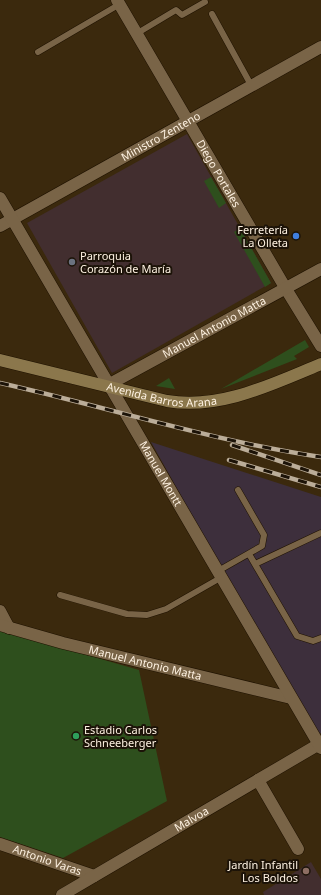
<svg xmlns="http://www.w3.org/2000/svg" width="321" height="895" font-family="'Noto Sans',sans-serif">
	<rect width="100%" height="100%" fill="#3b290d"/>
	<path fill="#3d2f3c" d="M151 442 321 497V733L319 734 232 587Z"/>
	<path fill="#422e2f" d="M187 134 271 283 112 373 27 223Z
		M311 862 321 879V895H264L263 892Z"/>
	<path fill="#2e4f1d" d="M211 177 226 203 219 208 204 181Z
		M240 228 271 283 265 287 234 232Z
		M305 340 309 347 294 356 297 359 221 389Z
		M169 378 175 389 156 386Z
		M0 630 139 670 167 801 63 858 0 837Z"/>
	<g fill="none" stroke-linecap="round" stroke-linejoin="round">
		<g stroke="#1f1201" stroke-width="7">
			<path id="service" d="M212 14 251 85
				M136 34 176 10 182 15 205 2
				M38 52 120 4
				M249 554 297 636 313 641 321 638
				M255 564 321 533
				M218 571 262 546 264 535 238 490
				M60 595 127 614 147 615 166 609 222 577"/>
		</g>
		<g stroke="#1f1201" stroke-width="13">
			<g id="minor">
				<path id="s1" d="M117 0 286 289 321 346"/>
				<path id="s2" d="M0 226 321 47"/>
				<path id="s3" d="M108 385 321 269"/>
				<path d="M0 611 9 628"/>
				<path id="s4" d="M0 625 63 643 291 698"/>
				<path d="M258 780 298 849"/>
				<path id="s5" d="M0 844 94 876"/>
				<path id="s6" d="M62 895 321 743"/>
			</g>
		</g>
		<g stroke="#1f1201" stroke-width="13">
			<g id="tertiary">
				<path id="s7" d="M0 198 321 748"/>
			</g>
		</g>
		<g stroke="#1f1201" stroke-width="13">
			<g id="secondary">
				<path id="s8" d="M0 360 167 401C221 410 272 384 321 364"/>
			</g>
		</g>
		<use href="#service" stroke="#796447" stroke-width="6"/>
		<use href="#minor" stroke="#796447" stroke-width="12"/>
		<use href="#tertiary" stroke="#796447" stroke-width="12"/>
		<use href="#secondary" stroke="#8b774c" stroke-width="12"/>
		<g stroke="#bbad99" stroke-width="4.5">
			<path id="rail" d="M0 383C107 407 212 441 321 457
				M232 445 321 475
				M229 460 321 487"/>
		</g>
		<use href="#rail" stroke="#1c1308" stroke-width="3" stroke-dasharray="9" stroke-linecap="butt"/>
	</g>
	<circle fill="#3f7fe0" stroke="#1c1308" stroke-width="1.5" cx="296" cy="236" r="4"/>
	<circle fill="#6b7280" stroke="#1c1308" stroke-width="1.5" cx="72" cy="262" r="4"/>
	<circle fill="#2e9e5b" stroke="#1c1308" stroke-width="1.5" cx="76" cy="736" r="4"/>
	<circle fill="#8d6e63" stroke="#1c1308" stroke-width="1.5" cx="306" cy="871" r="4"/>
	<g text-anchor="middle" stroke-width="4" stroke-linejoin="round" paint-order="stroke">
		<g font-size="11" fill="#fef2e2" stroke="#1c1308">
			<text dy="4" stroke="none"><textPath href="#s2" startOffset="184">Ministro Zenteno</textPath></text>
			<text dy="4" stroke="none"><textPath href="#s1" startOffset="201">Diego Portales</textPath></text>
			<text dy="4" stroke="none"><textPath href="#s3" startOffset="121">Manuel Antonio Matta</textPath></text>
			<text dy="4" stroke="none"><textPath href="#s8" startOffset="166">Avenida Barros Arana</textPath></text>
			<text dy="4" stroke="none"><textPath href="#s7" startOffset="319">Manuel Montt</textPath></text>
			<text dy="4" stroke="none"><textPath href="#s4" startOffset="150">Manuel Antonio Matta</textPath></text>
			<text dy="4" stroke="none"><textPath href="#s6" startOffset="150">Malvoa</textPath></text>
			<text dy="4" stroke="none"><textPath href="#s5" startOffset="50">Antonio Varas</textPath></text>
		</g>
		<g font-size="11" fill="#fef2e2" stroke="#1c1308" text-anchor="end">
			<text x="288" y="234">Ferretería<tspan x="288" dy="13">La Olleta</tspan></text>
			<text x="80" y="260" text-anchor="start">Parroquia<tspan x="80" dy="13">Corazón de María</tspan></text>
			<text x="84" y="734" text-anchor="start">Estadio Carlos<tspan x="84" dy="13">Schneeberger</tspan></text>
			<text x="298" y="869">Jardín Infantil<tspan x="298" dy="13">Los Boldos</tspan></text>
		</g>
	</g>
</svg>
